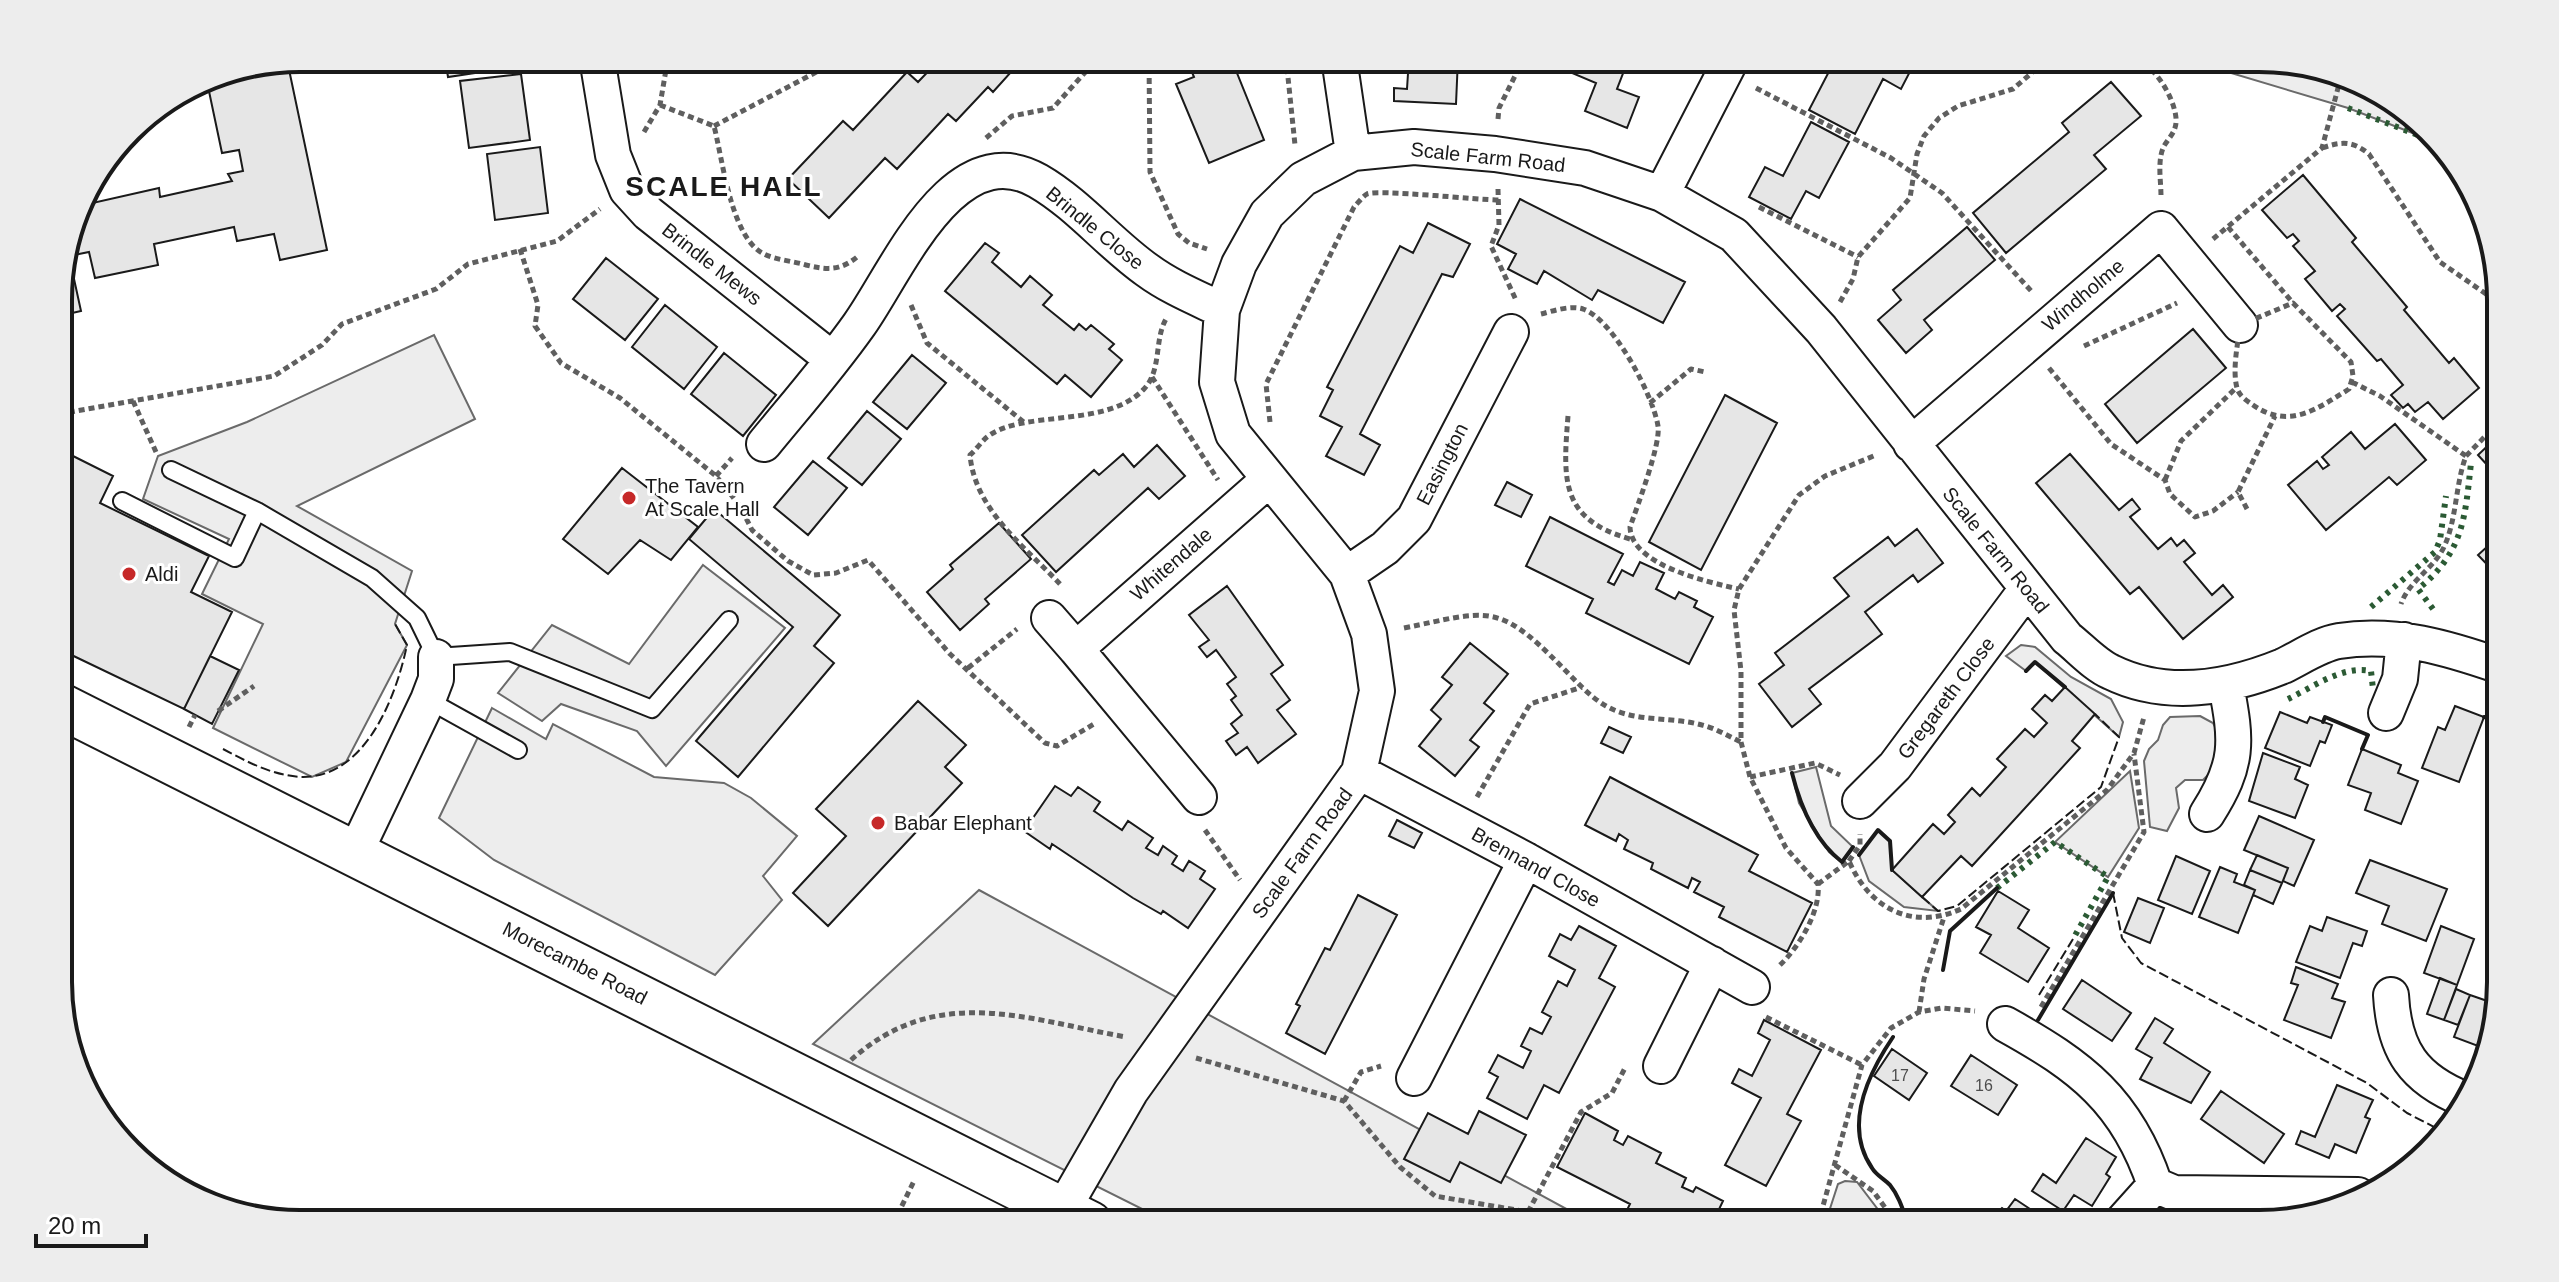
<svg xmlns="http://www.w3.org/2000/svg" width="2559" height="1282" font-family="Arial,sans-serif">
	<rect width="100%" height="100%" fill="#fff"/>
	<path fill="#ededed" stroke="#6a6a6a" stroke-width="2" d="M2181 58H2259L2366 83 2441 144 2348 108Z
		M434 335 475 419 297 506 412 571 395 624 407 645 346 762 312 777 213 728 263 624 202 594 229 539 143 499 158 456 247 422Z
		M703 565 785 628 666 766 637 731 561 704 542 721 498 693 552 625 629 664Z
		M2021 645 2035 647 2071 677 2111 699 2123 722 2119 737 2035 662 2026 671 2006 656Z
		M492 708 546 739 553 724 654 777 724 783 751 798 797 836 763 876 782 900 715 975 494 860 439 818Z
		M2200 716 2213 723 2219 734 2212 771 2203 780H2185L2176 788 2179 808 2167 831 2150 827 2144 761 2149 749 2158 740 2163 725 2170 717Z
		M1816 767 1831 826 1853 847 1842 862 1829 852 1799 803 1792 773Z
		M2130 771 2139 828 2108 877 2055 842Z
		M1878 830 1890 841 1892 870 1938 911 1904 907 1869 881 1859 855Z
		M979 890 1594 1224H1172L813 1044Z
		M1845 1181 1857 1182 1889 1224H1825L1838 1184Z"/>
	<path fill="#e6e6e6" stroke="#1a1a1a" stroke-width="2" d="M445 58H507L509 68 448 77Z
		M941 58H1016L1020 62 993 92 988 87 956 121 948 114 897 169 885 158 829 218 788 179 843 121 853 130 907 72 918 82Z
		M1186 58H1253L1256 65 1237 73 1264 140 1209 163 1176 84 1194 77Z
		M1409 58H1458L1456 104 1394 101V88L1407 89Z
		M1577 58H1629L1617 89 1639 97 1627 128 1585 111 1596 83 1572 73Z
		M1836 58H1848L1865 67 1869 58H1917L1901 89 1883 79 1855 134 1809 110Z
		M287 60 327 250 280 260 274 234 237 241 234 227 154 244 158 265 95 278 89 252 69 256 81 311 59 316V283L79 206 159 188 160 197 232 181 228 174 243 171 239 150 222 153 206 77Z
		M521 74 530 140 469 148 460 81Z
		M2111 82 2141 116 2094 155 2106 169 2006 253 1973 213 2069 132 2062 123Z
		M1811 122 1849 142 1819 198 1806 191 1791 219 1749 197 1765 167 1783 176Z
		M540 147 548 213 495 220 487 154Z
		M2303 175 2356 238 2352 242 2407 307 2404 310 2449 363 2454 358 2479 388 2443 419 2428 402 2415 412 2408 404 2403 408 2391 395 2403 385 2381 359 2377 361 2337 316 2345 309 2340 304 2332 311 2305 279 2315 271 2293 246 2299 241 2293 234 2287 238 2262 210Z
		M1520 199 1685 282 1663 323 1598 290 1592 300 1544 271 1537 284 1508 269 1516 254 1497 244Z
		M1428 223 1470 244 1453 277 1442 274 1360 434 1380 445 1364 475 1326 456 1342 427 1320 416 1333 390 1327 387 1400 246 1413 253Z
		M1967 227 1995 260 1924 320 1932 330 1906 353 1878 320 1901 300 1893 290Z
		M985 243 999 253 992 262 1021 287 1030 276 1052 295 1043 305 1074 330 1079 324 1086 330 1091 325 1114 344 1109 349 1122 360 1091 397 1065 375 1057 384 945 291Z
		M606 258 658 299 625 340 573 299Z
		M665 305 717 347 684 389 632 347Z
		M2193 329 2226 368 2137 443 2105 404Z
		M724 353 776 395 743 436 691 394Z
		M912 355 946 383 907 429 873 402Z
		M1725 395 1777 423 1701 570 1649 542Z
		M867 411 901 439 862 485 828 458Z
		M2395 424 2426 460 2397 485 2389 477 2326 530 2288 485 2317 461 2323 469 2329 465 2322 457 2351 432 2365 449Z
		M2499 435 2500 479 2478 455Z
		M1157 445 1185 476 1159 499 1148 488 1056 572 1022 535 1094 470 1099 475 1123 454 1134 467Z
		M59 449 113 476 100 503 209 556 191 592 232 612 184 709 59 649Z
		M2070 454 2119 510 2132 499 2140 509 2130 517 2158 549 2171 538 2177 546 2184 540 2195 553 2184 562 2212 595 2223 585 2233 597 2183 639 2139 587 2130 594 2036 483Z
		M813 461 847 488 808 535 774 507Z
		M622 468 698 527 671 560 640 540 608 574 563 539Z
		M1507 482 1532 495 1521 517 1495 505Z
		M714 509 840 615 814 646 834 663 738 777 696 741 793 627 689 539Z
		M1550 517 1623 554 1608 582 1614 585 1622 570 1633 576 1640 562 1664 573 1656 589 1675 599 1679 592 1697 601 1694 607 1713 617 1689 664 1586 613 1593 599 1526 566Z
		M999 523 1031 559 985 599 989 604 960 630 927 592 953 569 950 565Z
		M1917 529 1943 563 1918 582 1913 575 1865 612 1882 634 1809 689 1821 704 1792 727 1759 684 1784 665 1775 653 1849 596 1834 578 1888 537 1895 546Z
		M2500 535V578L2478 555Z
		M1227 586 1283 665 1271 674 1290 700 1277 710 1296 734 1258 763 1247 747 1236 755 1226 741 1238 733 1231 724 1242 715 1231 700 1236 696 1227 684 1236 677 1216 650 1207 657 1199 647 1209 640 1189 615Z
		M1470 643 1508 674 1484 703 1494 711 1470 740 1479 747 1455 776 1419 746 1441 719 1431 710 1452 685 1442 677Z
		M210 656 239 670 212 724 184 709Z
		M2065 687 2095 714 2072 741 2080 748 1972 866 1961 856 1922 897 1892 870 1933 824 1944 834 1955 822 1948 815 1972 788 1980 796 2006 767 1997 759 2025 729 2034 737 2047 723 2032 709 2045 695 2052 701Z
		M918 701 966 745 945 767 962 783 828 926 793 893 846 836 816 809Z
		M2455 706 2484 717 2459 782 2422 768 2438 727 2445 730Z
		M2280 712 2307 723 2310 717 2332 725 2325 743 2320 741 2310 766 2265 748Z
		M1609 727 1631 737 1623 753 1601 743Z
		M2362 749 2401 765 2398 773 2418 781 2401 824 2365 810 2371 793 2348 785Z
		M2263 753 2300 767 2295 779 2308 785 2295 818 2249 801Z
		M1610 777 1758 855 1749 871 1812 903 1787 952 1719 917 1724 907 1694 892 1700 882 1692 878 1688 888 1651 869 1653 863 1624 849 1628 840 1619 834 1616 841 1585 825Z
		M1055 786 1071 796 1078 787 1100 802 1094 811 1122 830 1128 821 1153 838 1146 848 1158 855 1163 846 1177 856 1172 864 1183 871 1189 861 1205 871 1200 879 1215 889 1188 928 1163 911 1161 914 1133 898 1052 844 1050 849 1024 831Z
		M2500 801 2501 826 2492 822Z
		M2259 816 2314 840 2294 886 2283 881 2288 868 2244 850Z
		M1397 820 1422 833 1414 848 1389 836Z
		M2257 855 2288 868 2282 883 2250 870Z
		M2176 856 2210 871 2192 914 2158 900Z
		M2370 860 2447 889 2426 941 2382 924 2389 906 2356 893Z
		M2220 867 2237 874 2234 882 2255 890 2238 933 2199 917Z
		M2250 870 2282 883 2273 904 2253 895 2255 890 2244 885Z
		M1998 891 2029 910 2018 928 2049 948 2028 982 1980 953 1991 935 1976 927Z
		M1358 895 1397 915 1325 1054 1286 1033 1300 1006 1296 1004 1325 948 1330 950Z
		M2138 898 2164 908 2150 943 2124 932Z
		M2327 917 2367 931 2362 946 2353 943 2340 978 2296 962 2310 926 2322 931Z
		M1579 926 1616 946 1599 978 1615 987 1559 1093 1544 1085 1527 1119 1487 1098 1498 1077 1489 1072 1498 1055 1523 1068 1531 1051 1521 1046 1530 1028 1542 1034 1551 1017 1542 1012 1558 981 1567 986 1575 970 1549 956 1560 934 1571 940Z
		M2441 926 2474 939 2457 985 2424 973Z
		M2296 967 2338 984 2332 998 2345 1002 2331 1038 2284 1020 2298 985 2291 983Z
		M2440 978 2457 985 2444 1020 2427 1014Z
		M2082 980 2131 1013 2112 1041 2063 1009Z
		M2456 989 2470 995 2458 1025 2444 1020Z
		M2470 995 2496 1004 2486 1049 2454 1037Z
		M2155 1018 2173 1029 2164 1043 2210 1072 2191 1103 2140 1079 2152 1058 2136 1049Z
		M1764 1020 1821 1050 1787 1114 1801 1121 1766 1186 1725 1165 1761 1098 1732 1083 1739 1069 1752 1076 1770 1040 1758 1033Z
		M1892 1049 1927 1073 1909 1100 1874 1076Z
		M1971 1055 2017 1085 1998 1115 1951 1086Z
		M2337 1085 2373 1100 2365 1117 2370 1119 2356 1153 2335 1144 2329 1158 2296 1144 2301 1131 2315 1137Z
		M2221 1091 2284 1134 2264 1163 2201 1119Z
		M1479 1111 1526 1135 1501 1183 1460 1162 1450 1182 1404 1159 1428 1113 1468 1134Z
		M1585 1113 1618 1131 1614 1140 1623 1145 1628 1136 1661 1153 1656 1163 1686 1178 1682 1187 1693 1192 1696 1187 1723 1201 1712 1224H1643L1625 1214 1630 1204 1557 1167Z
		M2086 1138 2116 1157 2106 1174 2110 1177 2092 1206 2074 1195 2063 1211 2032 1191 2043 1174 2056 1183Z
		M2015 1199 2048 1221 2047 1224H1985L2002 1208 2006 1211Z"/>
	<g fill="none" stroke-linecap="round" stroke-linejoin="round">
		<g stroke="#1a1a1a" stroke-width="20">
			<path id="service" d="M171 470 257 511 372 578 417 618 436 657 510 652 652 709 729 620
				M122 501 235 558 257 511
				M428 700 518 750"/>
		</g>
		<g stroke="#1a1a1a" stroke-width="38">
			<path id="minor" d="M597 58 613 155 627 190 648 213 832 359
				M1339 58 1353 153
				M1662 194 1732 58
				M764 444C796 405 830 366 859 325 896 274 953 132 1038 181 1078 204 1110 244 1147 270 1170 287 1197 298 1222 310
				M1911 444 2161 229 2240 325
				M1347 574 1385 548 1414 519 1511 332
				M1049 618 1076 649
				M2386 713 2400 679 2404 640
				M1359 772 1526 860 1752 987
				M1199 797 1076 649 1267 481
				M1860 801 1895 766 2026 590
				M2207 814C2239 764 2237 742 2226 685
				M356 851 428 700 436 679V657
				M2391 995C2394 1050 2413 1079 2466 1100
				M2005 1024C2081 1066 2127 1101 2155 1185L2174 1193 2358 1195
				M1661 1066 1712 964
				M1414 1078 1526 860
				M1063 1209 1131 1091 1359 772 1377 691 1369 634 1347 574 1233 434 1217 382 1222 310 1239 264 1267 214 1303 179 1353 153 1414 147 1495 154 1585 168 1662 194 1734 235 1821 329 2067 638C2081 649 2095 665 2111 672 2166 699 2229 688 2283 666 2300 658 2320 644 2339 641 2395 632 2448 648 2500 666
				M2120 1224 2155 1185"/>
		</g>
		<g stroke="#1a1a1a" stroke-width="48">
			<path id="primary" d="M59 705 1090 1224"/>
		</g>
		<path stroke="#5f5f5f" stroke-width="5" stroke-dasharray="6 4" stroke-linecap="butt" d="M1149 58 1150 172 1178 234 1189 243 1207 249
			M1286 58 1295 145
			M2135 58C2155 66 2174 97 2176 118 2177 131 2170 136 2164 146 2157 160 2161 181 2161 196
			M2342 77 2372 87
			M1756 88 1891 158 1942 193 2033 293
			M660 105 714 126C723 161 731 238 764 254 776 260 793 261 806 265 827 270 840 271 857 257
			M1498 119 1499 108 1524 58
			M714 126 843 58
			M644 132 660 105 668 58
			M986 138 1012 116 1053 108 1098 58
			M2322 148C2342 141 2353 141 2369 154L2440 262 2499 303
			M1498 189 1499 225 1491 246 1516 300
			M1759 207 1858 257
			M2228 227 2293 303
			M2213 239 2322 148 2341 77
			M520 249 538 305 535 326 561 363 620 398 716 476 740 506 752 530 788 561 813 575 836 573 868 560 950 654 1045 743 1057 746 1094 724
			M1840 302 1853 279 1858 257 1910 198 1917 154 1924 136 1939 118 1958 106 2013 89 2049 58
			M2293 303 2351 362 2353 376 2349 389C2317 409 2289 430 2253 405 2247 401 2239 396 2237 388 2232 369 2238 344 2240 325Z
			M911 305 927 343 1026 424
			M1541 314C1553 311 1570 305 1583 309 1613 319 1653 395 1658 426 1661 444 1637 507 1630 527 1631 565 1707 582 1739 589
			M2084 346 2177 303
			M2049 368 2111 444 2165 480 2170 494 2195 517 2213 511 2238 492
			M1152 377 1218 480
			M2352 382 2380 396 2466 456C2455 485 2457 521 2443 549 2432 570 2409 581 2401 604
			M133 401 156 452
			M1650 403 1691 369 1705 372
			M59 414 274 376 322 345 342 324 436 289 468 264 557 241 600 209
			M1568 416C1563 480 1560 519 1630 539
			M1270 422 1266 384 1354 207C1358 203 1363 196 1367 194 1376 189 1479 200 1499 200
			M2466 456 2499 422
			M716 476 732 458
			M2165 480 2181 441 2237 387
			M2247 509 2238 492 2275 416
			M1060 584C1024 546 975 510 970 455 976 450 981 442 987 437 1023 409 1106 429 1144 389 1162 370 1154 340 1166 319
			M1404 628C1488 611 1497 601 1561 666 1574 679 1590 697 1606 706 1636 723 1670 716 1702 725 1715 728 1728 736 1741 742
			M968 668 1017 629
			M218 711 254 686
			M189 727 195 715
			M1750 777 1815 763 1840 775
			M1477 797 1530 704 1582 687
			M1205 830 1240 880
			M1849 861 1860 845V834
			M1818 884 1849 861C1869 908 1912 931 1961 909L2107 790 2134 753 2144 717
			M1780 965C1799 947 1821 911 1818 884L1786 848 1750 777 1741 742V671L1734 610 1739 589 1799 495 1825 476 1876 455
			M2041 1007 2144 832 2134 754
			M1919 1012 1924 979 1944 917
			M1766 1017 1862 1065
			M1196 1058 1344 1101 1400 1167 1435 1196 1528 1212 1539 1224
			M851 1060C937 983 1025 1019 1126 1037
			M1344 1101 1361 1072 1381 1066
			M1835 1165 1873 1191 1897 1224
			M1528 1212 1581 1112 1612 1093 1625 1068
			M893 1224 914 1181
			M1818 1224 1862 1065 1891 1028 1919 1012 1942 1008 1975 1011"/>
		<use href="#service" stroke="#fff" stroke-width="16"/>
		<use href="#minor" stroke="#fff" stroke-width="34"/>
		<use href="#primary" stroke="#fff" stroke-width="44"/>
		<path stroke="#2b5a34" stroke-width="6" stroke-dasharray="4 6" stroke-linecap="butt" d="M2348 108 2441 144
			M2371 607 2435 552 2440 540 2446 496
			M2433 609 2418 589C2464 552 2465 517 2471 463
			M2288 699C2313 687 2343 665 2371 671L2373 689
			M1997 888 2055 842 2108 877 2073 939"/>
		<path stroke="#1a1a1a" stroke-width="2" stroke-dasharray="10 4" stroke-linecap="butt" d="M223 749C242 759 264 771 286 775 360 791 395 702 407 645L395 624
			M2113 893 2122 938 2141 963 2367 1083 2407 1113 2440 1130
			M1922 897 1938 911 1957 906 2101 787 2119 737 2095 714
			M2039 995 2073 939"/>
		<path stroke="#1a1a1a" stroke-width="4" d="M2026 671 2035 662 2065 687
			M2484 717 2489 718 2494 705 2500 708
			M2323 722 2325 717 2368 735 2362 749
			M1792 773C1800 805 1815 841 1842 862L1853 847
			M1859 855 1878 830 1890 841 1892 870
			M1943 970 1950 931 1997 888
			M2038 1020 2113 893
			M1893 1037C1868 1074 1843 1126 1872 1168 1876 1175 1884 1179 1890 1185 1899 1196 1903 1210 1908 1224"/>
	</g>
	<g fill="#c62828" stroke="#fff" stroke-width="3">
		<circle cx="629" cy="498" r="8"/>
		<circle cx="129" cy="574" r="8"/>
		<circle cx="878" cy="823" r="8"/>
	</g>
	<g text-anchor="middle" stroke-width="6" stroke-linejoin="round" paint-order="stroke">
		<g font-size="16" fill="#4d4d4d">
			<text x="1900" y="1081">17</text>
			<text x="1984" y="1091">16</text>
		</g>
		<g font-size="20" fill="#1a1a1a" stroke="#fff">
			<text transform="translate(1488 157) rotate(6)" y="7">Scale Farm Road</text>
			<text transform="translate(1095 228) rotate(39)" y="7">Brindle Close</text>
			<text transform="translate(712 264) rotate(38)" y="7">Brindle Mews</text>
			<text transform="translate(2083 295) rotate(-40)" y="7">Windholme</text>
			<text transform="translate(1442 464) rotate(-63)" y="7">Easington</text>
			<text transform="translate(1996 550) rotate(51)" y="7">Scale Farm Road</text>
			<text transform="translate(1171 564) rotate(-41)" y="7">Whitendale</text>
			<text transform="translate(1946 698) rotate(-53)" y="7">Gregareth Close</text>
			<text transform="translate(1302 853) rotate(-54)" y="7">Scale Farm Road</text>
			<text transform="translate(1536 867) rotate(29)" y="7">Brennand Close</text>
			<text transform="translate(575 963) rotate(27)" y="7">Morecambe Road</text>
		</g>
		<g font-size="20" fill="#1a1a1a" stroke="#fff" text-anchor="start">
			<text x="645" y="493">The Tavern<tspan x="645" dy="23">At Scale Hall</tspan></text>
			<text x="145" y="581">Aldi</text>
			<text x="894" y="830">Babar Elephant</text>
		</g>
		<g font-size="28" font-weight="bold" letter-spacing="2" fill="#1a1a1a" stroke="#fff">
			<text x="724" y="196">SCALE HALL</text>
		</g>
	</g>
	<path d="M0 0H2559V1282H0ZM300 72H2259A228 228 0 0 1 2487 300V982A228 228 0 0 1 2259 1210H300A228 228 0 0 1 72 982V300A228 228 0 0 1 300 72Z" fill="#ededed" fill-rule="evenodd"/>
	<path fill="none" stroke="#1a1a1a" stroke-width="4" d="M300 72H2259A228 228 0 0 1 2487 300V982A228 228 0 0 1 2259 1210H300A228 228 0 0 1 72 982V300A228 228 0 0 1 300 72Z"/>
	<path d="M36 1234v12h110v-12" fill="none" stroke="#1a1a1a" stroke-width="4"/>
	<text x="48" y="1234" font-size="24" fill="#1a1a1a" stroke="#ffffff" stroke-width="6" paint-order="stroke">20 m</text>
</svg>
